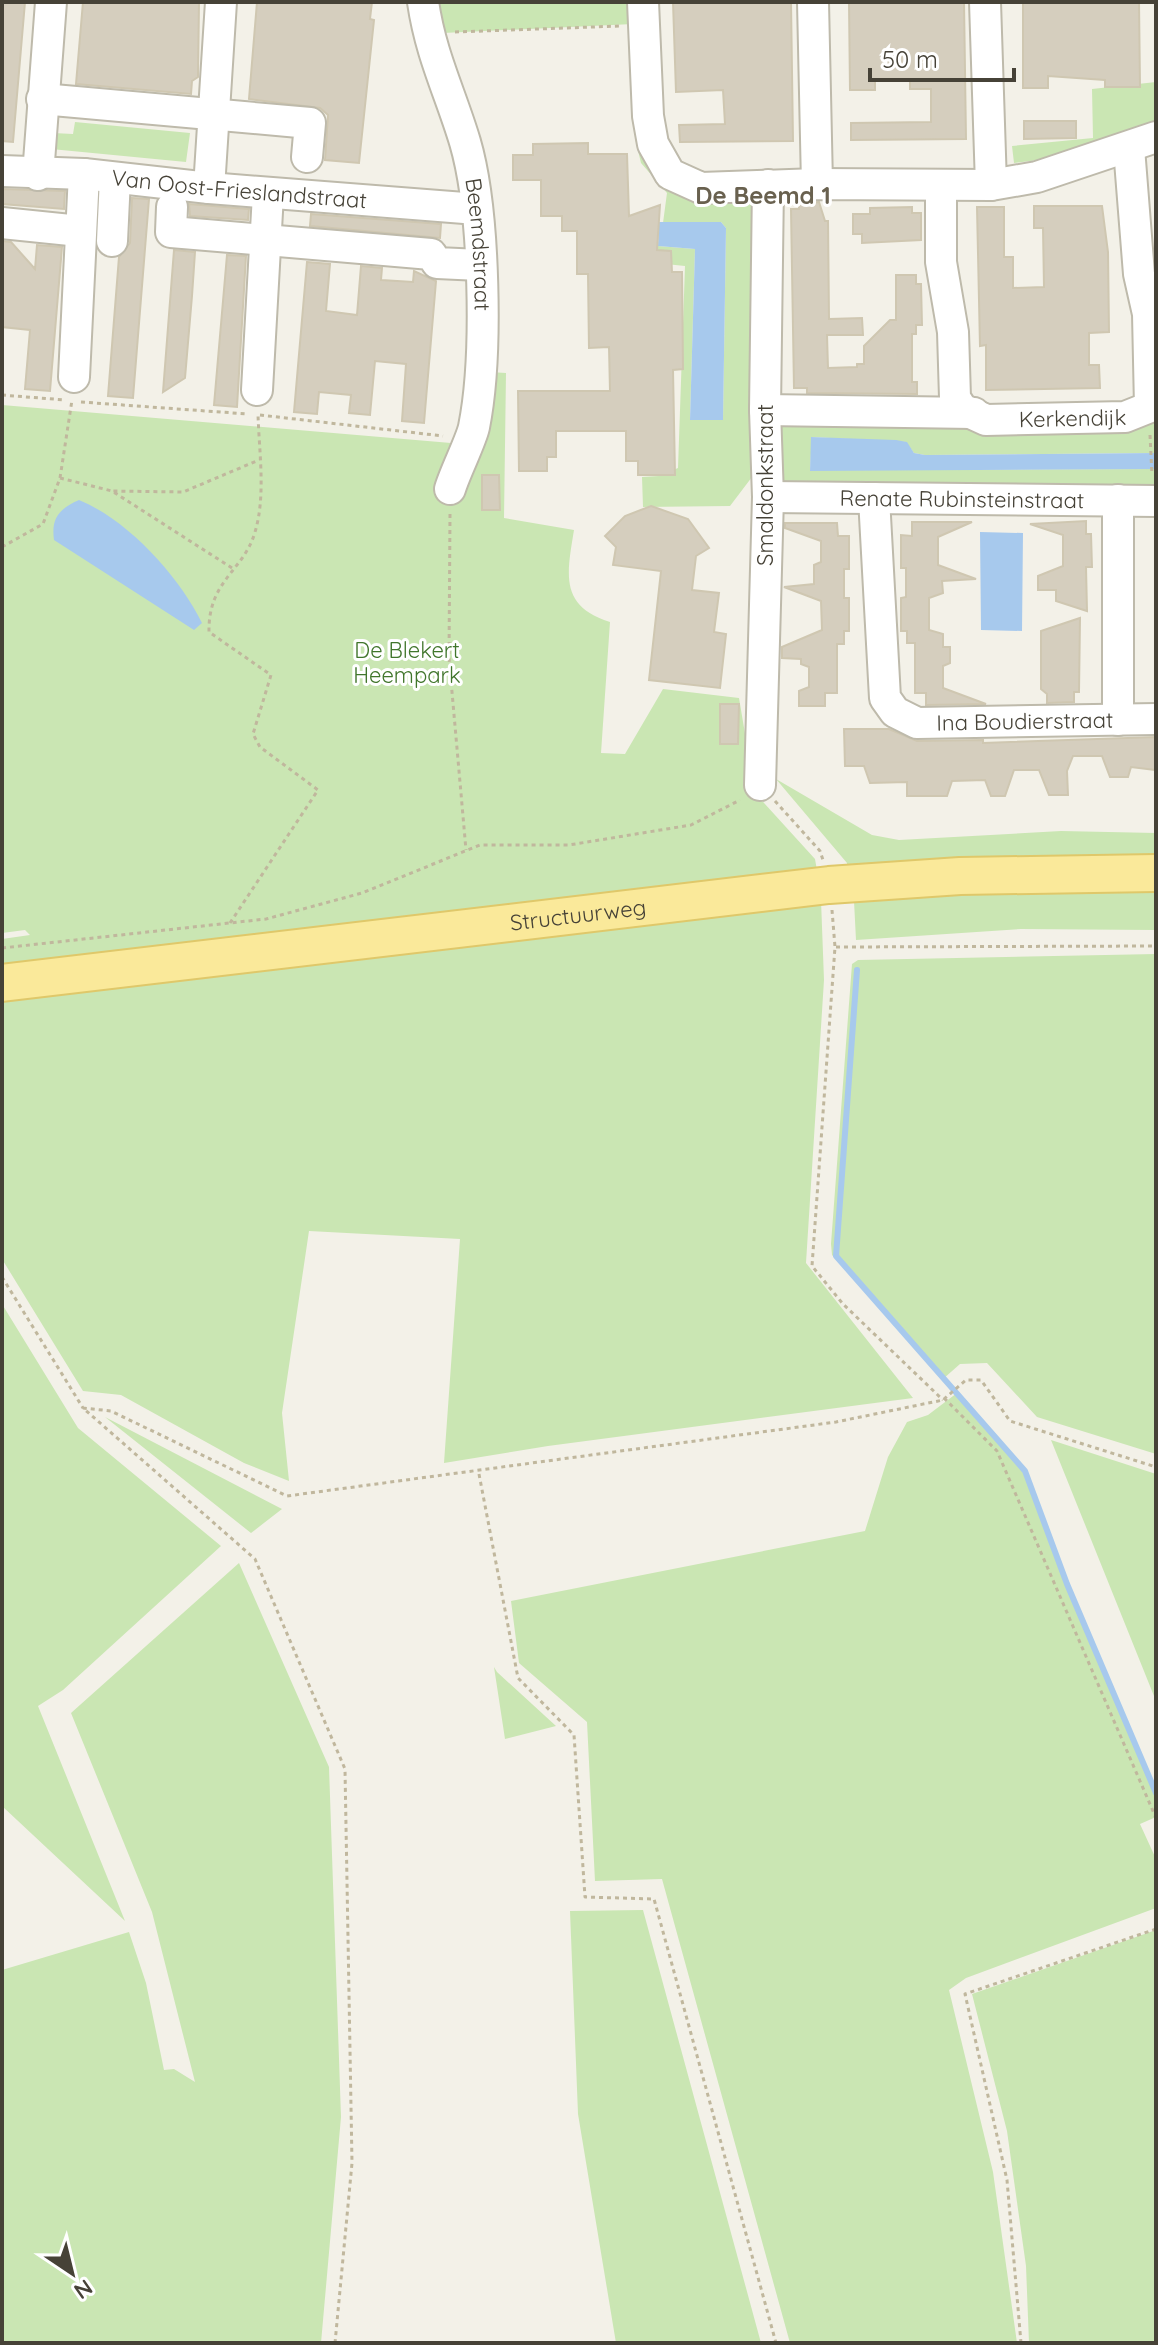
<svg xmlns="http://www.w3.org/2000/svg" width="1158" height="2345" font-family="Quicksand,sans-serif">
	<rect width="100%" height="100%" fill="#f3f1e8"/>
	<path fill="#cae6b3" d="M436 2H631L633 24 443 33Z
		M1156 82V121L1087 154 1014 163 1012 146 1093 138 1092 89Z
		M75 122 190 133 186 162 51 149 53 133 73 134Z
		M635 138 651 162 725 200 757 202 758 437 752 477 730 506 643 507 642 477 659 476 678 468 685 266 656 263 658 246 695 249 690 420H723L726 228 721 222 663 223 667 193 641 163Z
		M490 372 506 373 504 518 574 530C567 574 559 606 610 622L601 753 625 754 663 689 739 698 755 793 815 859 818 876 2 971V939L30 935 25 930 2 933V405L451 443 450 456 488 434Z
		M781 418 960 424 1156 421V453L925 455 914 453 906 442 812 437 810 470 1156 469V486L780 485Z
		M776 779 872 835 899 840 1061 831 1156 833V859L847 869V863Z
		M1156 883V930L1021 929 856 940 854 901 862 898Z
		M821 900 824 980 806 1263 913 1398 548 1446 444 1463 460 1239 309 1231 282 1413 289 1481 244 1463 121 1395 83 1391 2 1259V996Z
		M1156 954V1454L1037 1417 987 1363 960 1364 943 1379 832 1255 831 1244 852 964 858 960Z
		M2 1304 78 1428 221 1546 63 1690 38 1706 125 1921 2 1806Z
		M957 1393 1024 1470 1065 1581 1156 1798V1817L1140 1824 1156 1859V1908L966 1978 949 1990 993 2172 1017 2343H790L662 1879 595 1881 587 1722 519 1663 511 1601 865 1531 888 1457 907 1422 928 1415Z
		M105 1417 282 1509 251 1533Z
		M1051 1440 1156 1474V1701Z
		M239 1563 329 1767 341 2117 321 2343H2V1970L129 1932 146 1983 164 2070 174 2069 195 2082 152 1912 71 1713Z
		M494 1667 497 1672 556 1726 505 1739Z
		M643 1910 761 2343H616L578 2114 570 1911Z
		M1156 1930V2343H1029L1026 2266 1007 2131 972 1994Z"/>
	<path fill="#a7c9ed" d="M659 222H721L726 228 723 420H690L695 249 658 246Z
		M811 437 896 440 907 442 914 453 925 455 1156 453V469L810 471Z
		M79 500C128 520 179 576 202 623L194 630 54 540C51 518 59 509 79 500Z
		M980 532 1023 533 1022 631 981 630Z"/>
	<g fill="none" stroke-linecap="round" stroke-linejoin="round">
		<path stroke="#a7c9ed" stroke-width="6" d="M857 970 836 1256 1025 1471 1067 1584 1156 1793"/>
	</g>
	<path fill="#d5cebe" stroke="#cfc7b1" stroke-width="2" d="M2 2H25L13 142 2 141Z
		M83 2H199L198 77 192 81 191 94 76 84Z
		M257 2H372L370 19 374 20 359 163 325 160 328 115 320 108 249 99Z
		M673 2H791L793 141 680 142 679 125 725 124 723 90 676 92Z
		M849 2H964L966 139 851 140V123L931 122V89H910V79H875V90H850Z
		M1023 2H1139L1140 87H1105V80L1048 76V88H1023Z
		M1024 121H1076V138L1024 139Z
		M588 143V154H627L629 216 660 205 657 250 671 251 672 272H682L683 369 673 370 675 475H638V461H626V431H556V457H547V471H519L518 391H610L609 347 589 348 588 274H577V231H562V216H541V180H513V155H533V144Z
		M2 189 65 191 64 209 2 204Z
		M132 198 149 199 133 398 108 396 119 257 130 243Z
		M819 202 825 221H828L829 319 862 318 863 335H827L828 368 857 367V364H864V346L890 320H896V275H916V284H921L922 325H916V334H912V382H917V394L807 393V388H794L791 209H799V203Z
		M189 204 249 209 248 220 190 216Z
		M1034 206H1102L1108 252 1109 332 1089 333V365H1099L1100 388 986 390V345L980 346 977 207H1004V257H1013V288L1044 287 1043 228H1034Z
		M912 207V213H921V240L862 243V234H853V214H870V208Z
		M311 214 441 224 440 238 310 226Z
		M2 241 11 242 35 269 37 245 62 247 50 391 25 389 30 330 2 327Z
		M174 250 195 252 192 296 185 378 163 392Z
		M227 255 246 256 237 407 214 405Z
		M307 262 330 264 326 311 357 315 361 266 382 268 381 280 413 282 414 271 436 281 424 423 402 421 406 364 375 361 370 415 349 413 351 395 319 392 317 414 294 412Z
		M482 475H499L500 510H482Z
		M651 506 688 519 709 548 696 556 692 590 719 593 714 632 726 634 720 688 649 680 661 571 613 565 616 547 605 536 625 516Z
		M1086 521V534H1091L1092 567H1086L1087 611 1056 601V590H1038V576L1063 566V535L1030 524Z
		M912 522H972L938 537V565L976 579 942 581 943 593 929 598V630L943 634V647H950V663L943 666V688L986 704 926 705V693H915V643H907V631H901V598L906 597V568H901V535L912 536Z
		M785 523H837L838 536H849V569H844V598H849V631H844V644H837V693H825V706H799V691L809 687V667L801 664V659L782 658V647L822 630 821 601 784 587 814 584V565L821 562V541L785 528Z
		M1080 618 1079 692H1074V702L1047 703V694L1041 689V631Z
		M720 704H739L738 744H720Z
		M844 729H889L917 741 983 740V743L1156 737V770L1131 767 1128 777H1110L1102 756H1073L1067 771 1068 795H1049L1039 770H1014L1005 796H991L985 780 952 781 947 796H907V782L870 783 864 766H845Z"/>
	<g fill="none" stroke-linecap="round" stroke-linejoin="round">
		<g stroke="#bebaab" stroke-width="34">
			<g id="minor">
				<path id="s1" d="M423 2C431 56 450 92 465 142 485 210 488 357 474 427 471 441 455 472 450 489"/>
				<path d="M643 2 648 116 653 144 670 174 701 188 817 184 991 185 1037 177 1156 137"/>
				<path d="M813 2 817 184"/>
				<path d="M985 2 991 185"/>
				<path d="M42 99 310 123 307 157"/>
				<path id="s2" d="M2 171 84 174 209 188 477 209"/>
				<path d="M38 175 51 2"/>
				<path id="s3" d="M941 185V262L953 332 955 398 962 409 986 420 1125 417 1150 407 1148 314 1139 274 1129 148"/>
				<path d="M209 188 221 2"/>
				<path d="M172 207 171 232 431 254 437 263 480 265"/>
				<path d="M2 223 80 231"/>
				<path d="M112 241 115 178"/>
				<path d="M74 377 84 174"/>
				<path d="M257 390 268 194"/>
				<path d="M765 410 974 413"/>
				<path id="s4" d="M768 497 1156 501"/>
				<path id="s5" d="M874 498 885 698 895 712 917 723 1156 719"/>
				<path d="M1118 720V500"/>
				<path d="M760 785 768 497 765 410 768 185"/>
			</g>
		</g>
		<g stroke="#dfc86a" stroke-width="40">
			<g id="major">
				<path id="s6" d="M2 983 829 885 960 876 1156 873"/>
			</g>
		</g>
		<path stroke="#c0b79d" stroke-width="3" stroke-dasharray="4 4" stroke-linecap="butt" d="M455 32 620 26
			M2 395 65 400
			M81 402 248 414
			M260 415 443 436
			M1150 435 1152 475
			M60 478 72 400
			M450 514 449 658 466 850
			M2 547 43 524 60 478 112 491
			M232 568 112 491 183 492 259 460
			M775 801 820 851 823 860
			M832 910 835 947 812 1266 843 1304 943 1400
			M230 923 318 790 260 747 253 734 271 675 209 632C208 580 244 571 255 532 266 496 259 451 258 414
			M836 947 1156 946
			M2 948 266 919 362 893 480 845H569L691 825 740 800
			M2 1277 83 1408
			M944 1398 997 1451 1156 1818
			M479 1474 518 1678 574 1735 585 1897 654 1899 776 2343
			M335 2343 352 2163 345 1769 255 1559 83 1408 111 1411 287 1496 836 1422 943 1400 966 1380H981L1010 1421 1156 1467
			M1021 2343 1007 2180 965 1994 1156 1929"/>
		<use href="#minor" stroke="#fff" stroke-width="30"/>
		<use href="#major" stroke="#fae99a" stroke-width="36"/>
	</g>
	<g text-anchor="middle" stroke-width="6" stroke-linejoin="round" paint-order="stroke">
		<g font-size="22" fill="#464237" stroke="#fff">
			<text dy="8" stroke="none"><textPath href="#s2" startOffset="238">Van Oost-Frieslandstraat</textPath></text>
			<text dy="8" stroke="none"><textPath href="#s1" startOffset="250">Beemdstraat</textPath></text>
			<text dy="8" stroke="none"><textPath href="#s3" startOffset="340">Kerkendijk</textPath></text>
			<text transform="translate(765 485) rotate(-90)" y="8">Smaldonkstraat</text>
			<text dy="8" stroke="none"><textPath href="#s4" startOffset="194">Renate Rubinsteinstraat</textPath></text>
			<text dy="8" stroke="none"><textPath href="#s5" startOffset="350">Ina Boudierstraat</textPath></text>
			<text dy="8" stroke="none"><textPath href="#s6" startOffset="580">Structuurweg</textPath></text>
		</g>
		<g font-size="22" fill="#41762c" stroke="#fff">
			<text x="407" y="658">De Blekert<tspan x="407" dy="25">Heempark</tspan></text>
		</g>
		<g font-size="24" font-weight="bold" fill="#69614f" stroke="#fff">
			<text x="763" y="204">De Beemd 1</text>
		</g>
	</g>
	<rect width="1158" height="2345" fill="none" stroke="#464237" stroke-width="8"/>
	<g transform="translate(72 2273) rotate(145)" stroke="#ffffff" stroke-width="6" paint-order="stroke">
	<path d="M0-6L14 30L0 20L-14 30Z" fill="#464237"/>
	<text y="-12" font-size="22" font-weight="bold" text-anchor="middle" fill="#464237">N</text>
	</g>
	<path d="M870 68v12h144v-12" fill="none" stroke="#464237" stroke-width="4"/>
	<text x="882" y="68" font-size="24" fill="#464237" stroke="#ffffff" stroke-width="6" paint-order="stroke">50 m</text>
</svg>
